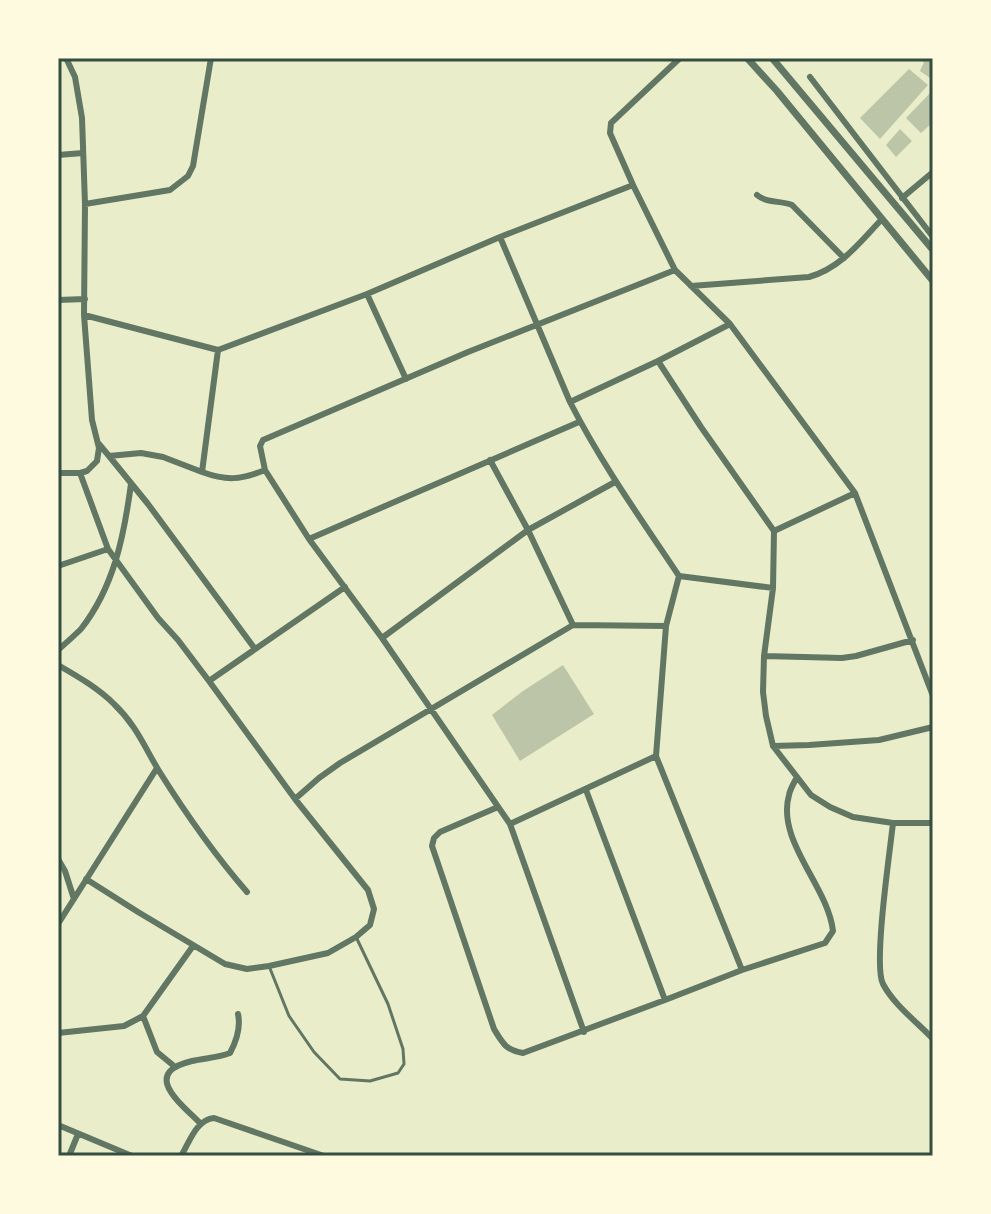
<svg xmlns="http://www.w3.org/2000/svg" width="991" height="1214" font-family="'Space Grotesk',sans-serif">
	<rect width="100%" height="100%" fill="#e9edc9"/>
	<path fill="#bcc5a7" d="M917 58H933V80L920 71 924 62Z
		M909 69 928 85 880 139 860 118Z
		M933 90V122L921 133 906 118Z
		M900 129 912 141 896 157 886 145Z
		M563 665 594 714 520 761 492 715 523 691Z"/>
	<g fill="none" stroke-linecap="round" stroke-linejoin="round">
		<path stroke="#617663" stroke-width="3" d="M269 966 289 1016 314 1052 340 1079 370 1081 398 1073 404 1064 403 1049 388 1004 357 939"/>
		<path stroke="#617663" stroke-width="6" d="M810 77 933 237
			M58 155 83 153
			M633 185 610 133 611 123 680 58
			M757 195C768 204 780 200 792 205L844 258
			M902 198 933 172
			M85 204 170 190 188 176 193 166 211 58
			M500 237 570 402C601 463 641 519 679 576
			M675 270 468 352 263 440 260 446 265 470 309 539 382 638 510 824 656 756 666 626 679 576 773 588
			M691 286 809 277C841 268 860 242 882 219
			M367 294 406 379
			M58 300 85 299
			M84 315 218 350 367 294 500 237 633 185 675 270 730 324 855 493 933 696
			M730 324 658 361 701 427 774 531 773 588 764 656 763 692 766 716 773 746 811 795 830 807 853 817 893 823H933
			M218 350 202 472C227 481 240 480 265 470
			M570 402 658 361
			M99 444 109 456 141 453 163 457 202 472
			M109 456 148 504 255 649
			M490 460 528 530 573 625
			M58 473H80L87 471 97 461 99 448 92 420 84 315 85 204 82 118 75 77 66 58
			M80 473 108 549 158 618 178 640 209 681 345 587
			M774 531 855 493
			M309 539 579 422
			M58 566 108 549
			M382 638 528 530 615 482
			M58 650C66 643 74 636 81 629 114 587 124 536 131 484
			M764 656 842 658 856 656 913 640
			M58 665C77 676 98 688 114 704 136 725 144 746 159 771 186 814 214 854 247 892
			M773 746 809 745 879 740 933 727
			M586 790 665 1000 742 970 656 756
			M295 799 319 778 340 763 573 625 666 626
			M498 807 440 832 434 838 432 846 494 1029C503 1044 506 1050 523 1053L665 1000
			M893 823C890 851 873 965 883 984 894 1005 917 1022 933 1039
			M510 824 584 1032
			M58 859 65 871 74 899
			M86 879 138 912 225 964 247 969 269 966 328 953 356 937 370 925 374 909 368 890 295 799 209 681
			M58 924 157 768
			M742 970 825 943 833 931C828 886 776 841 789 795 790 789 794 783 797 777
			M143 1016 157 1052 174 1066
			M58 1033 124 1026 143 1016 193 946
			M200 1123C179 1102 141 1073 192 1061 204 1058 218 1058 230 1053 237 1040 241 1028 238 1014
			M58 1125 132 1156
			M69 1156 78 1134
			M181 1156C190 1141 196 1120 214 1118L324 1156"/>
		<path stroke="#617663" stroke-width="7" d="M747 58 777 91 933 281
			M772 58 933 250"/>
	</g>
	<rect width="991" height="1214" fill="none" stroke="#fefae0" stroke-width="120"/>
	<rect x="60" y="60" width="871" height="1094" fill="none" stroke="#344e41" stroke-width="3"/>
</svg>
